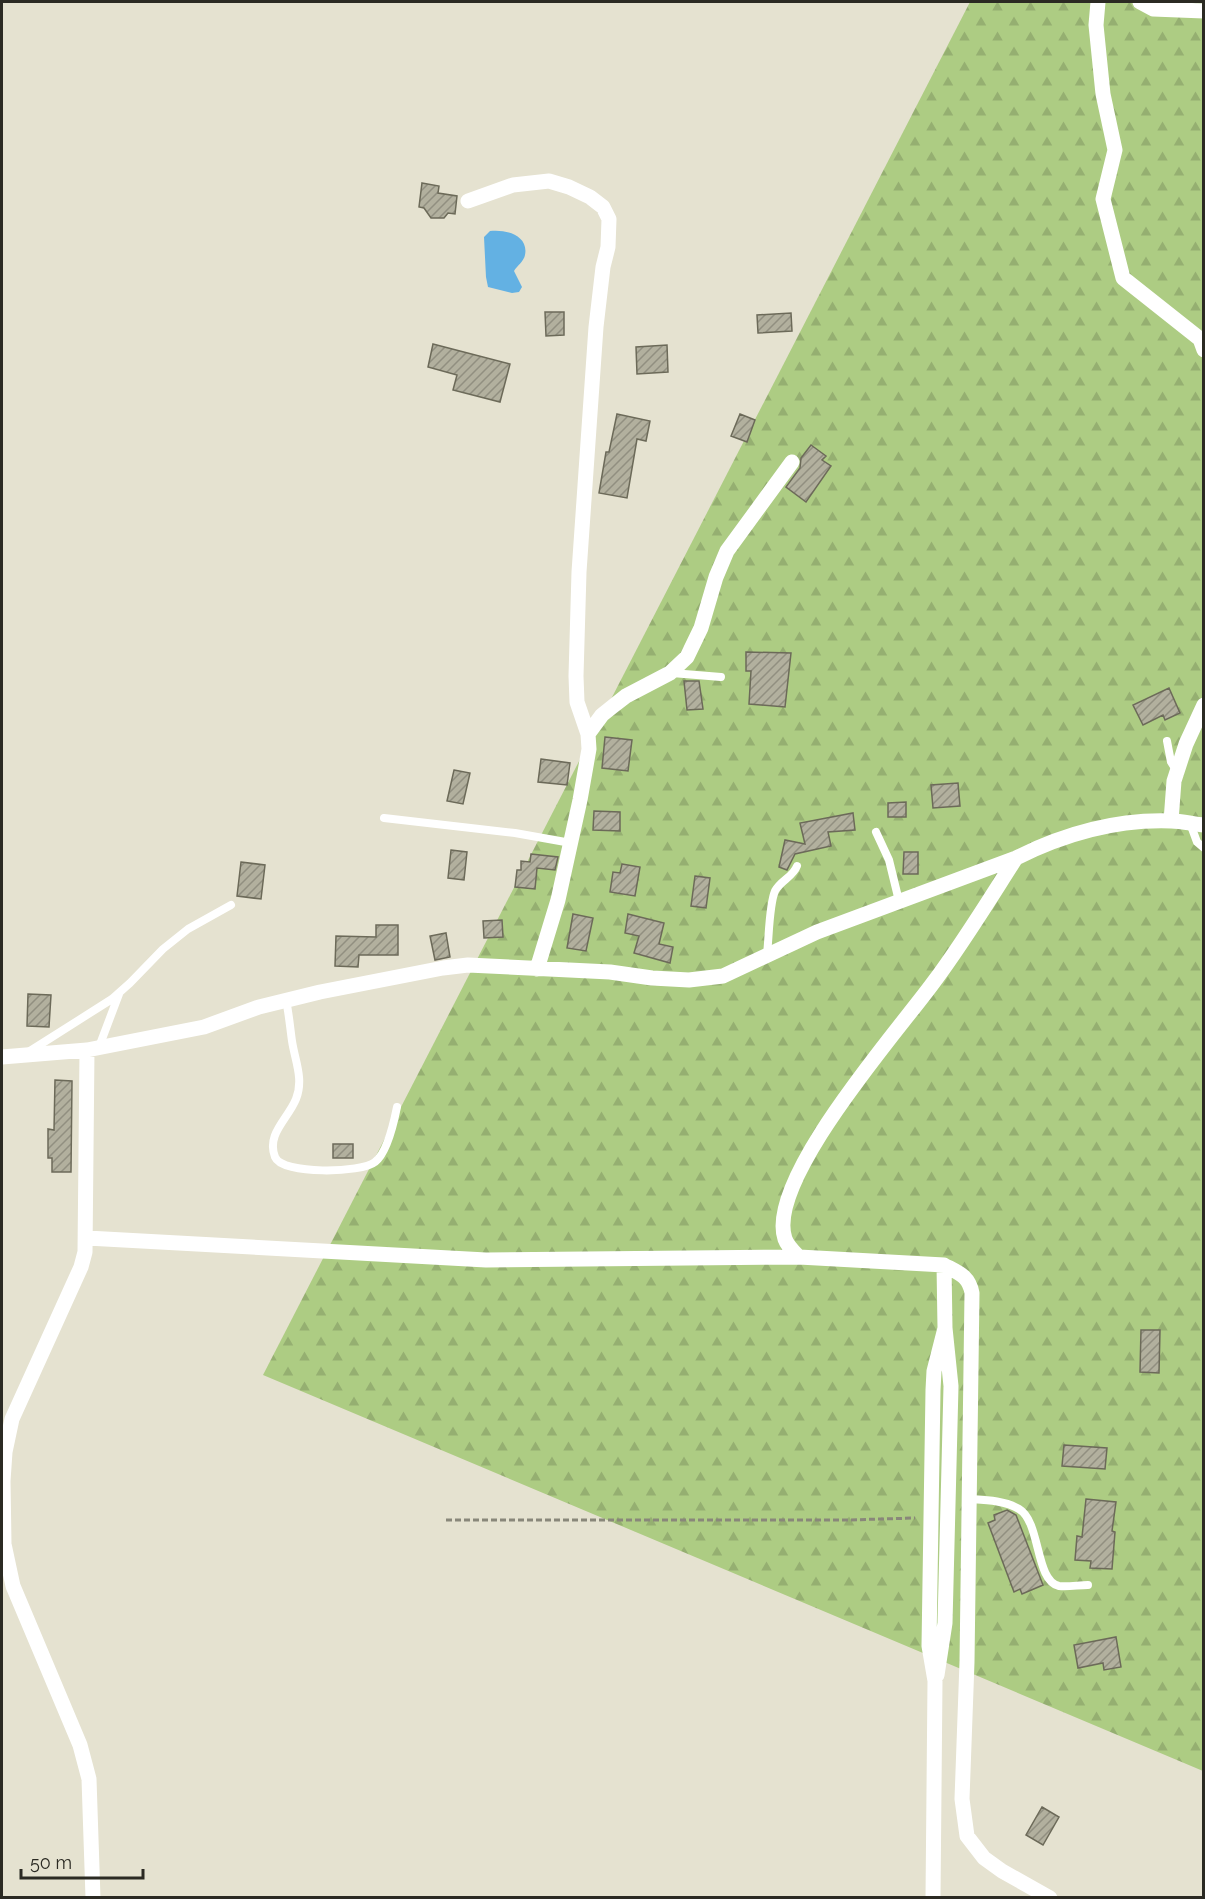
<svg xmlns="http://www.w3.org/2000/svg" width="1205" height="1899" font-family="Raleway,sans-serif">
	<defs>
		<pattern id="forest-firs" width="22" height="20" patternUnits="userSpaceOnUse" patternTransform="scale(1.5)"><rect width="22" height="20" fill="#adcc83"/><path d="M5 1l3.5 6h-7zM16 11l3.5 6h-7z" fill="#95af71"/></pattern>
		<pattern id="building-hatch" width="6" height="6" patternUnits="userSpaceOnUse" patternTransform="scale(1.5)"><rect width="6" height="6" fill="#b2b09e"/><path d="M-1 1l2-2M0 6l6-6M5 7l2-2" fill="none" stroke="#918f80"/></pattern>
	</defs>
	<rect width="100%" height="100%" fill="#e5e2d0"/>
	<path fill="url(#forest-firs)" d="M970 2H1203V1771L263 1375Z"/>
	<path fill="#63b1e3" d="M490 231C505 229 529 235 525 255 524 261 517 266 514 271L522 287 519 292 512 293 488 287 486 277 484 237Z"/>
	<path fill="url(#building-hatch)" stroke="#6c6a59" stroke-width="1.5" d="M422 183 439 186 438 193 457 196 455 214 448 213 444 218H431L424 208 419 207Z
		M545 312H564V335L546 336Z
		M791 313 792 331 758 333 757 315Z
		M433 344 510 364 500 402 453 390 457 375 428 367Z
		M667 345 668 372 637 374 636 347Z
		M617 414 650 421 646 441 637 439 627 498 599 493 606 452H609Z
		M740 414 755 420 747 442 731 436Z
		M811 445 826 456 822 460 831 466 806 502 786 487 800 468 801 458Z
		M746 652 791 653 785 707 749 704 751 671H746Z
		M684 681H699L703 709 687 710Z
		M1169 688 1180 713 1165 720 1163 715 1143 725 1133 705Z
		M605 737 632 740 628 771 602 768Z
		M541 759 570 763 567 785 538 782Z
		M454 770 470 773 463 804 447 801Z
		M958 783 960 806 933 808 931 785Z
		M906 802V817H888V803Z
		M594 811 620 812V831L593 830Z
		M853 813 855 830 828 832 831 846 795 854 787 870 779 867 785 840 805 844 800 823Z
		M451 850 467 852 464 880 448 878Z
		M904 852H918V874H903Z
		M531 854 558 857 555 870 537 868 535 889 515 887 517 870H521V861L530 862Z
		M241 862 265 865 261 899 237 896Z
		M622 864 640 867 635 896 610 892 613 872 620 873Z
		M695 876 710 878 706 908 691 906Z
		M573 914 593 918 586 951 567 948Z
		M628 914 664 923 659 944 673 947 670 963 634 953 639 936 625 933Z
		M502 920 503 937 484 938 483 921Z
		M376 925H398V955H359L358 967 335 966 336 936 376 937Z
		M446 933 450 957 435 960 430 936Z
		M28 994 51 995 49 1027 27 1026Z
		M55 1080 72 1081 71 1172H52V1158H48V1129L54 1130Z
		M333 1144H353V1158H333Z
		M1141 1330H1160L1159 1373 1140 1372Z
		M1064 1445 1107 1448 1105 1469 1062 1466Z
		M1086 1499 1116 1502 1112 1531 1115 1532 1112 1569 1090 1568 1091 1561 1075 1560 1077 1536 1082 1537Z
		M1007 1510 1016 1515 1043 1585 1022 1594 1020 1589 1014 1592 988 1523 995 1520 994 1515Z
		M1116 1637 1121 1667 1104 1670 1103 1663 1078 1668 1074 1645Z
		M1042 1807 1059 1817 1043 1845 1026 1835Z"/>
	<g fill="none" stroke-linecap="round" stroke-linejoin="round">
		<path stroke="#89877a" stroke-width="3" stroke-dasharray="6 3" stroke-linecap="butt" d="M446 1520H848L915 1518"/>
		<path stroke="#fff" stroke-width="8" d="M672 673 721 677
			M1167 741 1171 762 1176 770
			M384 818 515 833 571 843
			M1190 823 1197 842 1204 848
			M876 832 889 860 899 901
			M767 954C769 938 769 905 775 891 781 880 793 877 797 866
			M286 1000C289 1014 290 1027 292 1041 295 1061 304 1079 296 1099 288 1119 266 1134 275 1157 282 1175 362 1173 375 1162 387 1153 394 1122 397 1107
			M99 1047 119 994
			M30 1051 112 999 130 983 163 949 188 929 231 905
			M968 1499C984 1500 1004 1500 1019 1509 1041 1522 1035 1581 1059 1586 1068 1587 1079 1585 1088 1585"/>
		<path stroke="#fff" stroke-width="15" d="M1098 2 1096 25 1103 94 1115 150 1103 199 1123 278 1200 339 1204 350
			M1140 2 1153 9 1204 11
			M468 201 513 185 549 181 569 187 590 197 603 207 609 219 608 247 603 267 596 327 579 572 576 676 577 702 588 734 589 749 580 800 558 900 537 969
			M588 734 602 715 612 707 626 696 670 673 687 657 701 628 716 577 727 551 792 462
			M1171 821 1174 781 1186 744 1204 705
			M87 1050 85 1252 81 1267 12 1419 5 1452 3 1481 4 1544 13 1586 80 1745 89 1779 93 1898
			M2 1057 87 1050 204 1027 259 1007 320 992 443 968 468 965 610 972 652 978 689 980 723 976 817 932 1016 858C1064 834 1117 819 1171 821 1182 821 1193 824 1204 825
			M87 1238 486 1260 799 1257 944 1265C959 1273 969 1276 972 1293L967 1662 962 1799 967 1836 984 1858 1002 1871 1050 1898
			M799 1257C794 1252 788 1247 785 1239 765 1181 898 1031 933 983 963 943 989 900 1016 858
			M937 1675 945 1623 951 1386 945 1328 944 1265
			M933 1898 935 1681 929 1646 933 1390 934 1371 945 1328"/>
	</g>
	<rect width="1205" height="1899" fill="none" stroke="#2b2a23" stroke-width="6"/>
	<path d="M21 1869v9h122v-9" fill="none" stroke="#2b2a23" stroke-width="3"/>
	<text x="30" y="1869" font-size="18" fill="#2b2a23" stroke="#e5e2d0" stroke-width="4.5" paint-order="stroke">50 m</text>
</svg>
